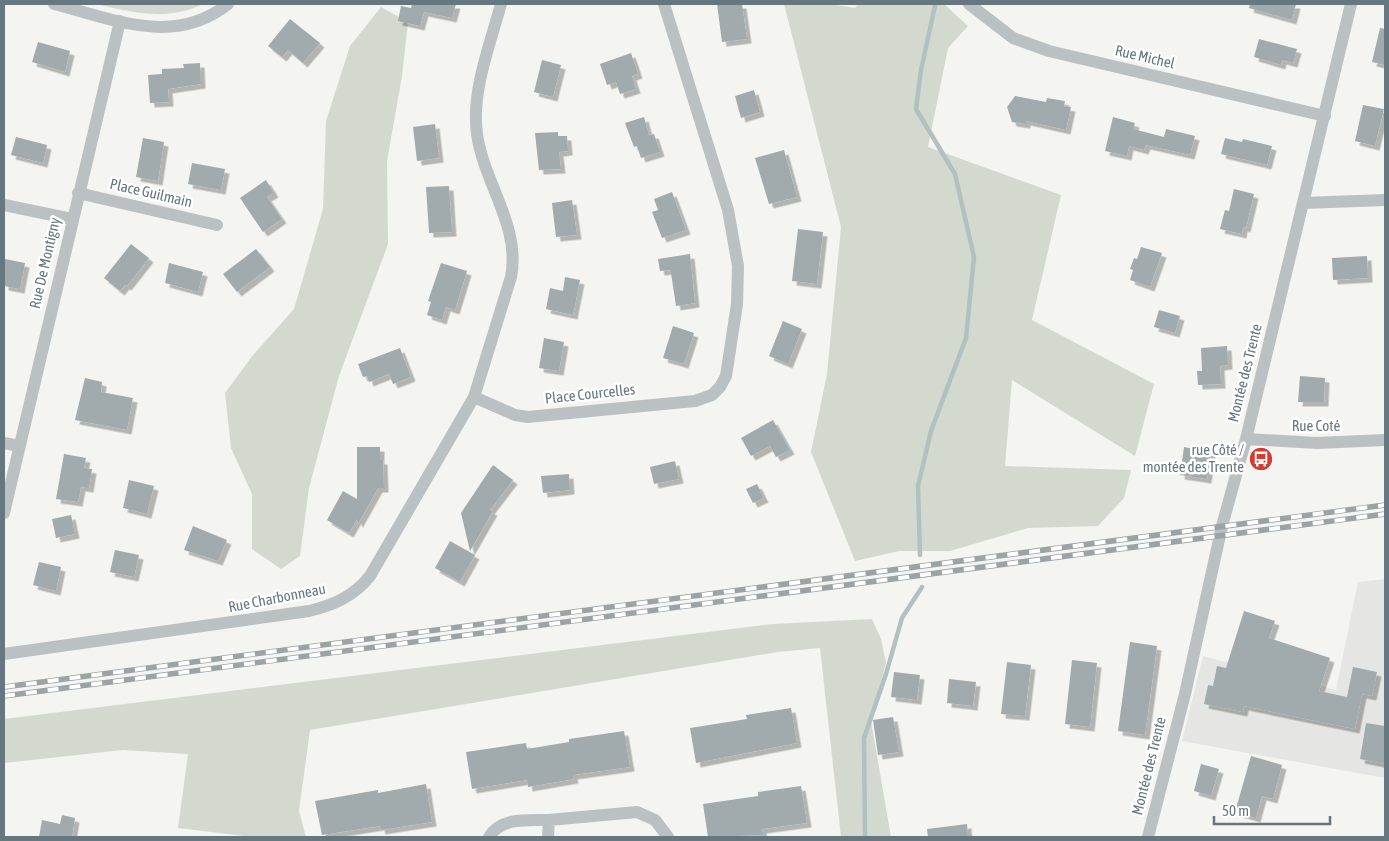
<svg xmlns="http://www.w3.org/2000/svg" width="1389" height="841" font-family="'Asap Condensed',sans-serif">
	<defs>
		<filter id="shadow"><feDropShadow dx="4.5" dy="4.5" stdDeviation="0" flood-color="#0004"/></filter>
	</defs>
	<rect width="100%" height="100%" fill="#f4f4f0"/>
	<path fill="#e5e5e4" d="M1385 579V778L1182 741 1203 656 1336 690 1358 582Z"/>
	<path fill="#d4d9d0" d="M95 4H203C167 22 132 12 95 4Z
		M784 4H830L855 8 858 4H944L968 26 948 48 928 147 1061 195 1032 320 1154 384 1135 456 1012 380 1005 466 1131 470 1124 498 1098 526 1028 528 950 551H899L855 561 811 452 827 374 841 227Z
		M381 7 408 22 402 76 387 161 388 244 339 376 309 488 300 556 281 569 252 549V494L231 448 225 393 253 355 294 309 323 209 326 121 350 46Z
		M872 619 881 639 886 663 871 721 891 837H841L820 648 778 652 310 730 299 811 306 837H252L178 828 188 754 123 750 4 763V719L773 624Z"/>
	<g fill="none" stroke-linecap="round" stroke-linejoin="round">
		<path stroke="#b1c0c1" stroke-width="4.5" d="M920 555 918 486 931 431 966 338 974 257 955 174 916 109 921 70 935 6
			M865 837 864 738 886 674 902 618 922 587"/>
	</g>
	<path fill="#a1abae" filter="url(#shadow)" d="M412 4H456L452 18 424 12 420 26 398 21 401 6 411 8Z
		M717 4H742L747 39 722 42Z
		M1250 4H1296L1292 20 1249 8Z
		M290 19 320 43 303 63 288 50 282 57 268 46Z
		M1380 28 1385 29V65L1372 62Z
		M1259 39 1297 49 1293 63 1282 60 1281 65 1254 57Z
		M38 42 70 51 65 72 32 62Z
		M631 53 638 74 632 76 636 89 620 94 616 82 607 85 600 64Z
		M542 60 561 65 553 97 534 92Z
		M200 63 201 84 168 89 169 102 150 103 148 75 162 74V69L184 68 183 64Z
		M754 90 760 112 741 118 735 96Z
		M1015 96 1046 102 1047 98 1065 101 1064 106 1071 107 1066 130 1026 121V124L1012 122 1007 107Z
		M1363 105 1384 109 1375 146 1355 141Z
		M644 117 649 135 654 134 660 152 641 158 637 146 634 147 625 123Z
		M1113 117 1135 123 1133 129 1164 137 1166 129 1195 136 1190 155 1146 145 1144 150 1129 146 1127 156 1105 151Z
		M435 124 439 158 417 161 413 127Z
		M558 132V136H567L568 151 559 152 561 169 539 170 535 133Z
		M16 137 47 145 43 163 11 155Z
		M143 138 164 142 158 181 136 177Z
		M1225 138 1242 142 1243 139 1272 146 1267 165 1221 154Z
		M784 150 797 197 769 204 755 158Z
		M192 163 225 169 221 190 188 184Z
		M266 180 274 193 267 197 282 219 263 232 240 198Z
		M449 186 452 232 429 233 426 187Z
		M1234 189 1254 194 1246 228 1243 227 1242 234 1220 229 1225 210 1229 211Z
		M672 192 686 230 662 238 652 212 658 210 654 199Z
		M572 200 577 235 556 237 552 203Z
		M798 229 823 232 817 284 792 281Z
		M131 244 149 258 127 286 125 285 120 291 104 278Z
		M1141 247 1162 253 1150 287 1130 280 1133 270 1130 269 1134 258 1137 259Z
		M256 249 270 267 237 292 223 274Z
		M690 254 695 303 676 306 671 273 670 270 660 271 658 259Z
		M1367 256 1368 278 1333 280 1332 258Z
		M5 259 25 263 20 289 4 286Z
		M169 263 203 272 198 292 165 283Z
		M441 263 467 271 455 310 446 307 442 320 427 315 431 302 428 301Z
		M565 277 580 280 573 315 546 309 550 288 563 291Z
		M1159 310 1180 316 1175 333 1154 327Z
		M783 321 802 329 788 364 769 356Z
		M673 326 694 333 684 364 663 358Z
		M544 338 564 342 559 371 539 368Z
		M1227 346 1228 365 1220 366 1221 384 1198 385 1197 371H1202L1201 348Z
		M400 348 411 377 393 384 389 374 369 382 367 376 363 377 358 364Z
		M1300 376 1325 378 1324 402H1298Z
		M85 378 102 382 101 392 133 398 127 430 75 420Z
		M773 420 790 450 776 457 770 446 751 456 741 438Z
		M357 447H380V460H383L384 488H378L358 524 357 519 349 533 327 520 343 491 357 499Z
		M1184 447 1211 452 1207 479 1180 475Z
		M64 454 86 458 84 468 92 469 89 488 81 487 78 502 56 499Z
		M675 461 679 479 654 484 650 467Z
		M493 465 513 480 490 510 493 511 470 551 461 513Z
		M569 474 570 490 543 493 541 476Z
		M129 480 154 486 147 514 123 508Z
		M757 484 764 498 753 503 746 489Z
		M71 515 75 534 56 538 52 519Z
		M193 526 227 540 218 561 184 550Z
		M450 541 475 555 460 582 435 568Z
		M115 550 139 555 134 577 110 572Z
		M39 562 61 567 56 591 33 585Z
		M1244 611 1275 621 1269 638 1330 658 1319 691 1347 697 1353 667 1377 672 1372 696 1362 694 1355 729 1244 706 1243 712 1204 704 1208 685 1213 686 1217 666 1226 668Z
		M1130 642 1157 646 1145 735 1118 731Z
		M1072 660 1097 663 1090 727 1065 724Z
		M1007 662 1031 665 1025 716 1001 714Z
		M894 672 920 675 917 700 891 697Z
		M949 679 976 682 973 706 947 703Z
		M791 708 797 743 696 763 690 728 747 719 746 715Z
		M893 717 899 752 878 755 873 720Z
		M1366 723 1385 726V764L1360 759Z
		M624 731 630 767 573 775 574 779 528 787 527 780 472 789 466 752 526 743 527 749 569 742V739Z
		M1251 756 1282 765 1273 799 1262 796 1256 818 1235 812Z
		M1201 764 1219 769 1211 796 1194 791Z
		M426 784 432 822 381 830 380 826 322 835 315 801 378 790V793Z
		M801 786 807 823 762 829 763 835 708 837 703 804 758 796V792Z
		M62 815 75 818 72 837H39L42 820 60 824Z
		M967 824 968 837H928L927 829Z"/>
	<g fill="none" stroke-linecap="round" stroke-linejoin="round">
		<path stroke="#bbc0c2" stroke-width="12" d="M54 4C113 19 174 47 228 4
			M969 4 1013 38 1049 51 1325 116
			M78 193 217 225
			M1303 203 1385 200
			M4 205 72 219
			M474 397 515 415 528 417 695 401 712 395 720 387 726 376 737 304 738 266 728 210 664 4
			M1246 439 1317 443 1385 440
			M4 443 19 446
			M4 513 120 21
			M4 654 309 611C334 605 354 596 370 576L474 397 511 277C521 226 484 184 477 134 471 92 490 45 501 4
			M549 820 637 812 655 820 668 837
			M489 837C501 817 528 820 549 820L548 837
			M1148 837 1185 694 1222 526 1246 439 1351 4"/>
		<g stroke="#9ba3a6" stroke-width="5.5">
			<path id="rail" d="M4 687 1385 505
				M4 696 1385 514"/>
		</g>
		<use href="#rail" stroke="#fff" stroke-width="4" stroke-dasharray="11" stroke-linecap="butt"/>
	</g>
	<defs>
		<g id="bus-disc" transform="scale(1.25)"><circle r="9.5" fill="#d43c31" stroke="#fff"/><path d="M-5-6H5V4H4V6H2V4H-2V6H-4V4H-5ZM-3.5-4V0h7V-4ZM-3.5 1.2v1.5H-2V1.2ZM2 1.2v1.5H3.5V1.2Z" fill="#fff"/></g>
	</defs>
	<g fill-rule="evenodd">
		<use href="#bus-disc" x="1261" y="459"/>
	</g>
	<g text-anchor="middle" stroke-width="5" stroke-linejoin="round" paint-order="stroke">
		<g font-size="15" fill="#65787f" stroke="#fff">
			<text transform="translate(1145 57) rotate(13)" y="5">Rue Michel</text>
			<text transform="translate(151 193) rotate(13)" y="5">Place Guilmain</text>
			<text transform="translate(45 263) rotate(-77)" y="5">Rue De Montigny</text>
			<text transform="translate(1245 373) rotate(-76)" y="5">Montée des Trente</text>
			<text transform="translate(590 394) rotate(-6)" y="5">Place Courcelles</text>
			<text x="1316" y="431">Rue Coté</text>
			<text transform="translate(277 598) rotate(-11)" y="5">Rue Charbonneau</text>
			<text transform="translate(1149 766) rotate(-76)" y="5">Montée des Trente</text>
		</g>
		<g font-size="15" fill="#65787f" stroke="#fff" text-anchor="end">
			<text x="1244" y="455">rue Côté /<tspan x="1244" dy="17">montée des Trente</tspan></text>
		</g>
	</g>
	<rect width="1389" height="841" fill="none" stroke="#65787f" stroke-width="10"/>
	<path d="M1214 816v8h116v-8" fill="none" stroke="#65787f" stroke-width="2.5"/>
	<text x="1222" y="816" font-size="15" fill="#65787f" stroke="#ffffff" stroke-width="4" paint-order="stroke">50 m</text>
</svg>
